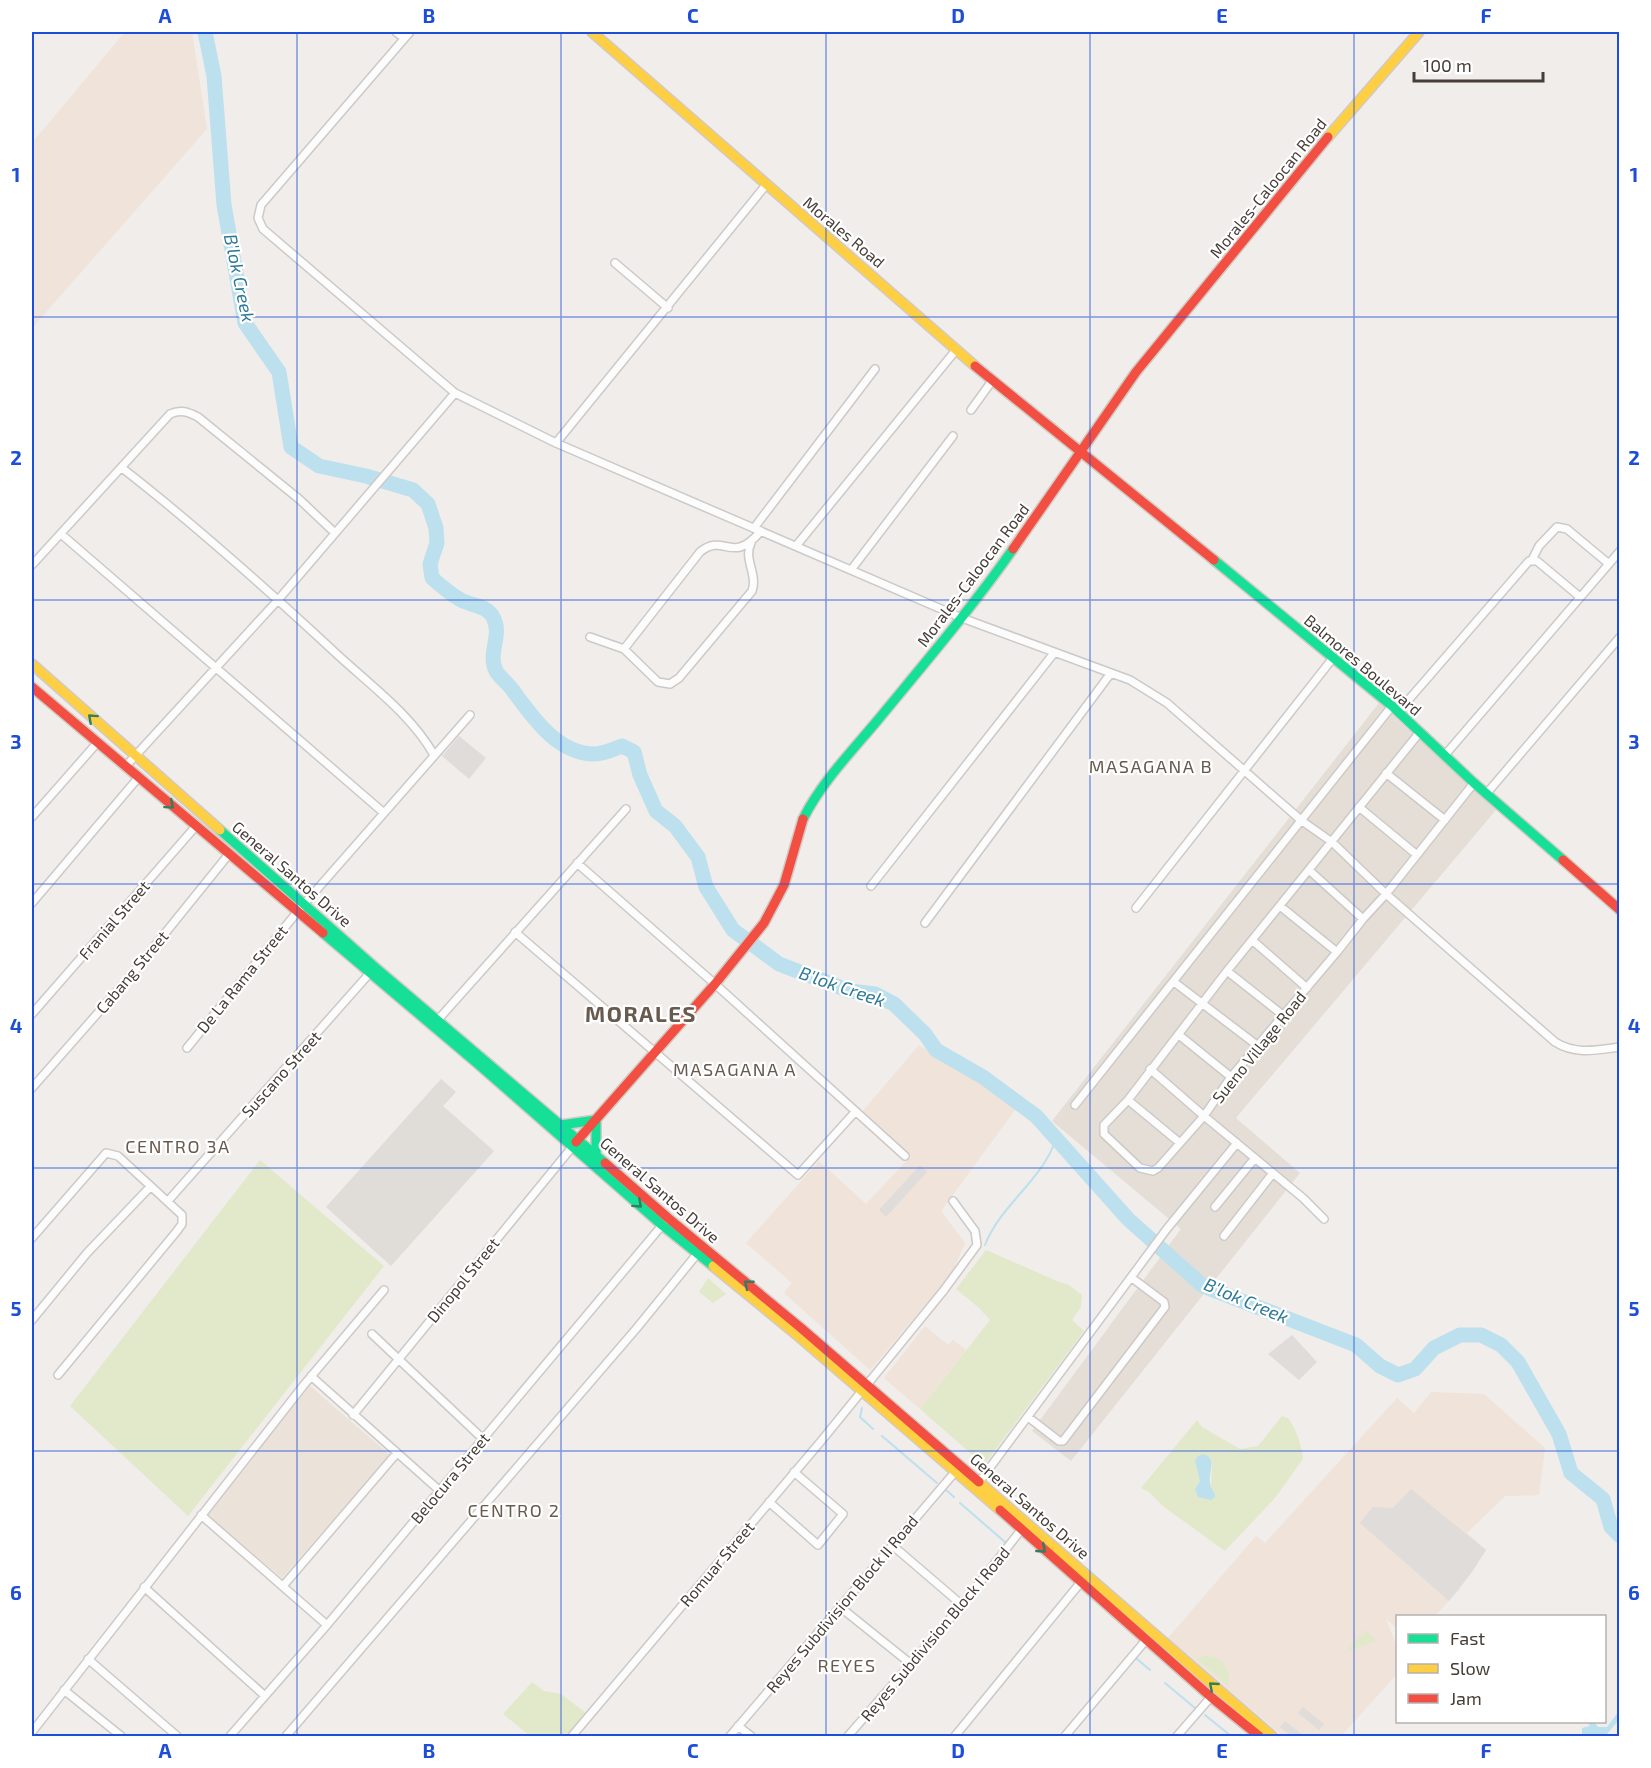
<svg xmlns="http://www.w3.org/2000/svg" width="1651" height="1768" font-family="'Exo 2',sans-serif">
	<rect width="100%" height="100%" fill="#f0edea"/>
	<path fill="#e4ded7" d="M1379 703 1496 810 1236 1118 1300 1173 1071 1461 1032 1431 1181 1229 1052 1121Z"/>
	<path fill="#efe3da" d="M125 32H192L207 129 32 328V143Z
		M919 1045 959 1071 979 1076 1018 1106 941 1211 965 1243 952 1273 870 1370 784 1293 792 1283 746 1243 819 1161 866 1204 911 1156 862 1112Z
		M925 1326 948 1345 953 1340 966 1350 920 1409 884 1378Z
		M1431 1392 1484 1394 1545 1448 1539 1495 1505 1496 1467 1533 1486 1550 1458 1591 1435 1616H1398L1397 1628 1386 1619 1397 1647V1674L1341 1736H1283L1168 1638 1256 1536 1265 1543 1397 1398 1414 1413Z"/>
	<path fill="#e0dcd8" d="M441 1079 456 1092 443 1106 494 1151 391 1266 326 1207Z"/>
	<path fill="#ebe3d9" d="M309 1385 390 1455 282 1578 205 1515Z"/>
	<path fill="#e2e9cb" fill-rule="evenodd" d="M260 1160 384 1266 188 1516 70 1406Z
		M986 1250 1057 1281 1069 1285 1082 1295 1081 1307 1072 1320 1084 1331 984 1465 920 1409 990 1320 978 1307 956 1289Z
		M708 1278 726 1294 713 1303 699 1292Z
		M1282 1416 1288 1418C1297 1431 1301 1443 1303 1459L1275 1498 1225 1551 1164 1507 1149 1492 1141 1488 1197 1420 1202 1427 1240 1449 1258 1446ZM1212 1464 1211 1487 1195 1489 1200 1481 1199 1473Z
		M1365 1630 1378 1641 1345 1652Z
		M1203 1656C1222 1655 1232 1667 1228 1686L1197 1659Z
		M532 1682 544 1691 561 1694 586 1713 566 1736H530L503 1714Z"/>
	<path fill="#dfdcda" d="M459 736 486 758 469 779 442 756Z
		M920 1165 927 1172 886 1217 879 1210Z
		M1292 1335 1317 1362 1299 1380 1268 1354Z
		M1411 1489 1486 1550 1472 1572 1449 1601 1360 1523 1373 1507 1393 1508Z
		M1303 1707 1324 1724 1319 1730 1298 1713Z
		M1285 1721 1304 1736H1291L1280 1727Z"/>
	<path fill="#bce0ed" d="M1203 1454C1218 1458 1208 1472 1210 1483 1211 1490 1215 1491 1215 1497L1211 1500 1198 1497 1195 1489 1200 1481 1195 1460 1198 1456Z
		M1619 1711V1720L1607 1734 1582 1735V1728L1590 1726 1587 1722H1594L1598 1727H1607Z"/>
	<g fill="none" stroke-linecap="round" stroke-linejoin="round">
		<path stroke="#bce0ed" stroke-width="2" d="M985 1245C1001 1204 1042 1181 1056 1139
			M862 1408 860 1417 873 1429
			M882 1436 937 1483
			M946 1490 954 1497
			M960 1503 1005 1542
			M1137 1659 1150 1670
			M1165 1683 1195 1708
			M1205 1715 1231 1736"/>
		<path stroke="#bce0ed" stroke-width="15" d="M205 32 214 76 224 205 245 323 279 372 291 447 319 466 366 476 413 490 428 504 436 528 437 543 430 564 432 578C441 586 450 594 461 600 472 606 486 605 493 617 503 635 487 653 496 671 500 678 510 685 514 692 534 719 558 754 595 754 604 754 614 749 622 746L634 752 640 775 656 811 675 826 698 857 706 887 733 930 779 964 850 991 875 994 894 1004 925 1034 936 1050 983 1077 1036 1116 1128 1219 1203 1286 1356 1345 1380 1366 1398 1375 1415 1369 1434 1348 1460 1335H1481L1501 1345 1518 1362 1559 1434 1571 1473 1603 1499 1611 1527 1620 1536"/>
		<g stroke="#ccc9c6" stroke-width="10">
			<path id="street" d="M396 32 404 38
				M410 32 261 205 258 218 263 229 455 393 556 443 962 618 1130 680 1167 703 1302 821 1332 842 1386 894 1555 1042C1576 1055 1596 1050 1620 1047
				M615 263 668 308
				M971 410 992 381
				M556 443 766 185
				M122 468C198 527 269 591 340 657 373 687 412 716 434 755
				M754 528 875 369
				M61 534 384 813
				M796 546 956 350
				M1532 560 1539 546 1557 527 1567 529 1609 564
				M32 565 170 414C181 409 188 412 198 417L299 499 335 533
				M851 570 953 436
				M590 637 624 649 658 682 670 684 679 678 752 591C758 574 743 559 751 543
				M624 649 700 552C725 532 731 566 761 531
				M1398 712 1529 561H1537L1580 597
				M1445 755 1620 551
				M125 767 278 600 455 393
				M1386 773 1445 820
				M1487 793 1620 637
				M1359 807 1417 855
				M32 817 97 743
				M577 863 715 984 905 1156
				M1309 870 1363 919
				M871 886 1054 653
				M32 903 138 778
				M1280 906 1337 952
				M1136 908 1333 658
				M925 923 1111 673
				M515 932 798 1175 855 1112
				M1252 940 1307 988
				M1227 971 1284 1016
				M1174 982 1258 1046
				M32 1014 196 826
				M436 1022 626 809
				M1179 1035 1231 1077
				M187 1048 298 911 470 715
				M1150 1069 1204 1116 1158 1168 1153 1171 1140 1168 1104 1134V1125L1128 1100 1227 971 1420 732
				M32 1088 133 973 229 854
				M1128 1100 1180 1143
				M1075 1105 1392 706
				M168 1201 369 974
				M1215 1207 1255 1158
				M1324 1219 1303 1198 1204 1116 1231 1077 1337 952 1363 919 1386 894 1474 783
				M1224 1236 1273 1173
				M32 1238 106 1153 118 1156 182 1215V1224L177 1231 58 1375
				M32 1320 87 1253 150 1187
				M372 1334 483 1439
				M311 1376 440 1491
				M353 1415 573 1146
				M1028 1417 1059 1441H1063L1165 1307 1164 1302 1132 1278
				M980 1481 1166 1230 1237 1143
				M769 1502 818 1545 843 1514 794 1472
				M201 1515 327 1625
				M892 1545 962 1605
				M283 1586 397 1453
				M144 1587 265 1696
				M840 1607 911 1664
				M88 1659 177 1736
				M64 1690 121 1736
				M738 1726 751 1736
				M32 1732 303 1386 384 1290
				M230 1736 327 1625 664 1223
				M286 1736 636 1329 697 1254
				M572 1736 822 1440 944 1290 977 1245 975 1231 953 1201
				M730 1736 955 1472
				M848 1736 962 1605 1021 1530
				M955 1736 1081 1582
				M1065 1736 1146 1640
				M1177 1736 1211 1697"/>
		</g>
		<g stroke="#d1cac3" stroke-width="12">
			<path id="fast" d="M1214 560 1392 706 1474 783 1563 860
				M803 819C821 783 851 752 877 721 923 665 971 609 1013 549
				M220 830 376 968 605 1163
				M323 933 478 1064 662 1225 713 1266
				M561 1125 596 1120V1154"/>
		</g>
		<g stroke="#d1cac3" stroke-width="12">
			<path id="slow" d="M592 32 975 366
				M1328 137 1419 32
				M32 664 220 830
				M713 1266 796 1334 1000 1510
				M979 1482 1272 1736"/>
		</g>
		<g stroke="#d1cac3" stroke-width="12">
			<path id="jam" d="M975 366 1214 560
				M1013 549 1136 372 1328 137
				M32 687 323 933
				M1563 860 1620 910
				M576 1142 715 984 764 923 784 885 803 819
				M605 1163 668 1218 801 1328 979 1482
				M1000 1510 1211 1697 1259 1736"/>
		</g>
		<use href="#street" stroke="#fdfcfc" stroke-width="7"/>
		<use href="#fast" stroke="#16e098" stroke-width="9"/>
		<use href="#slow" stroke="#ffcf43" stroke-width="9"/>
		<use href="#jam" stroke="#f24e42" stroke-width="9"/>
	</g>
	<defs><path id="oneway-chevron" d="M-2-3.5L2.5 0L-2 3.5" fill="none" stroke-width="1.6" stroke-linecap="round" stroke-linejoin="round" transform="scale(1.5)"/></defs>
	<g stroke="#337e5d">
		<use href="#oneway-chevron" transform="translate(92 718) rotate(-138)"/>
		<use href="#oneway-chevron" transform="translate(170 805) rotate(40)"/>
		<use href="#oneway-chevron" transform="translate(638 1204) rotate(42)"/>
		<use href="#oneway-chevron" transform="translate(748 1284) rotate(-141)"/>
		<use href="#oneway-chevron" transform="translate(1042 1549) rotate(41)"/>
		<use href="#oneway-chevron" transform="translate(1213 1686) rotate(-139)"/>
	</g>
	<path fill="none" stroke="#1d4ed8" stroke-width="1.5" stroke-opacity="0.55" d="M297 32V1736M561 32V1736M826 32V1736M1090 32V1736M1354 32V1736M32 317H1620M32 600H1620M32 884H1620M32 1168H1620M32 1451H1620"/>
	<g text-anchor="middle" stroke-width="4.5" stroke-linejoin="round" paint-order="stroke">
		<g font-size="16" fill="#463d36" stroke="#fff">
			<text transform="translate(1268 188) rotate(-51)" y="6">Morales-Caloocan Road</text>
			<text transform="translate(844 232) rotate(40)" y="6">Morales Road</text>
			<text transform="translate(973 575) rotate(-53)" y="6">Morales-Caloocan Road</text>
			<text transform="translate(1363 665) rotate(40)" y="6">Balmores Boulevard</text>
			<text transform="translate(292 874) rotate(41)" y="6">General Santos Drive</text>
			<text transform="translate(114 920) rotate(-49)" y="6">Franial Street</text>
			<text transform="translate(132 972) rotate(-50)" y="6">Cabang Street</text>
			<text transform="translate(242 979) rotate(-51)" y="6">De La Rama Street</text>
			<text transform="translate(1259 1047) rotate(-51)" y="6">Sueno Village Road</text>
			<text transform="translate(281 1074) rotate(-48)" y="6">Suscano Street</text>
			<text transform="translate(660 1190) rotate(41)" y="6">General Santos Drive</text>
			<text transform="translate(463 1280) rotate(-51)" y="6">Dinopol Street</text>
			<text transform="translate(450 1478) rotate(-50)" y="6">Belocura Street</text>
			<text transform="translate(1030 1506) rotate(41)" y="6">General Santos Drive</text>
			<text transform="translate(717 1564) rotate(-50)" y="6">Romuar Street</text>
			<text transform="translate(842 1604) rotate(-50)" y="6">Reyes Subdivision Block II Road</text>
			<text transform="translate(935 1634) rotate(-50)" y="6">Reyes Subdivision Block I Road</text>
		</g>
		<g font-size="18" font-style="italic" fill="#2e7a96" stroke="#fff">
			<text transform="translate(239 278) rotate(78)" y="6">B'lok Creek</text>
			<text transform="translate(842 987) rotate(19)" y="6">B'lok Creek</text>
			<text transform="translate(1246 1301) rotate(23)" y="6">B'lok Creek</text>
		</g>
		<g font-size="18" letter-spacing="1.5" fill="#685a4e" stroke="#fff">
			<text x="1151" y="773">MASAGANA B</text>
			<text x="735" y="1076">MASAGANA A</text>
			<text x="178" y="1153">CENTRO 3A</text>
			<text x="514" y="1517">CENTRO 2</text>
			<text x="847" y="1672">REYES</text>
		</g>
		<g font-size="22" font-weight="bold" letter-spacing="1.5" fill="#685a4e" stroke="#fff">
			<text x="641" y="1022">MORALES</text>
		</g>
	</g>
	<rect width="1651" height="1768" fill="none" stroke="#ffffff" stroke-width="66"/>
	<rect x="1396" y="1615" width="210" height="108" fill="#ffffff" stroke="#b5b1af" stroke-width="1.5"/>
	<rect x="1408" y="1634" width="30" height="9" fill="#16e098" stroke="#b5b1af" stroke-width="1.5"/>
	<text x="1450" y="1645" font-size="18" fill="#463d36">Fast</text>
	<rect x="1408" y="1664" width="30" height="9" fill="#ffcf43" stroke="#b5b1af" stroke-width="1.5"/>
	<text x="1450" y="1675" font-size="18" fill="#463d36">Slow</text>
	<rect x="1408" y="1694" width="30" height="9" fill="#f24e42" stroke="#b5b1af" stroke-width="1.5"/>
	<text x="1450" y="1705" font-size="18" fill="#463d36">Jam</text>
	<path d="M1414 72v9h129v-9" fill="none" stroke="#463d36" stroke-width="3"/>
	<text x="1423" y="72" font-size="18" fill="#463d36" stroke="#ffffff" stroke-width="4.5" paint-order="stroke">100 m</text>
	<rect x="33" y="33" width="1585" height="1702" fill="none" stroke="#1d4ed8" stroke-width="2"/>
	<g font-size="20" text-anchor="middle" font-weight="bold" fill="#1d4ed8">
		<text x="165" y="23">A</text>
		<text x="429" y="23">B</text>
		<text x="693" y="23">C</text>
		<text x="958" y="23">D</text>
		<text x="1222" y="23">E</text>
		<text x="1486" y="23">F</text>
		<text x="16" y="182">1</text>
		<text x="1634" y="182">1</text>
		<text x="16" y="465">2</text>
		<text x="1634" y="465">2</text>
		<text x="16" y="749">3</text>
		<text x="1634" y="749">3</text>
		<text x="16" y="1033">4</text>
		<text x="1634" y="1033">4</text>
		<text x="16" y="1316">5</text>
		<text x="1634" y="1316">5</text>
		<text x="16" y="1600">6</text>
		<text x="1634" y="1600">6</text>
		<text x="165" y="1758">A</text>
		<text x="429" y="1758">B</text>
		<text x="693" y="1758">C</text>
		<text x="958" y="1758">D</text>
		<text x="1222" y="1758">E</text>
		<text x="1486" y="1758">F</text>
	</g>
</svg>
